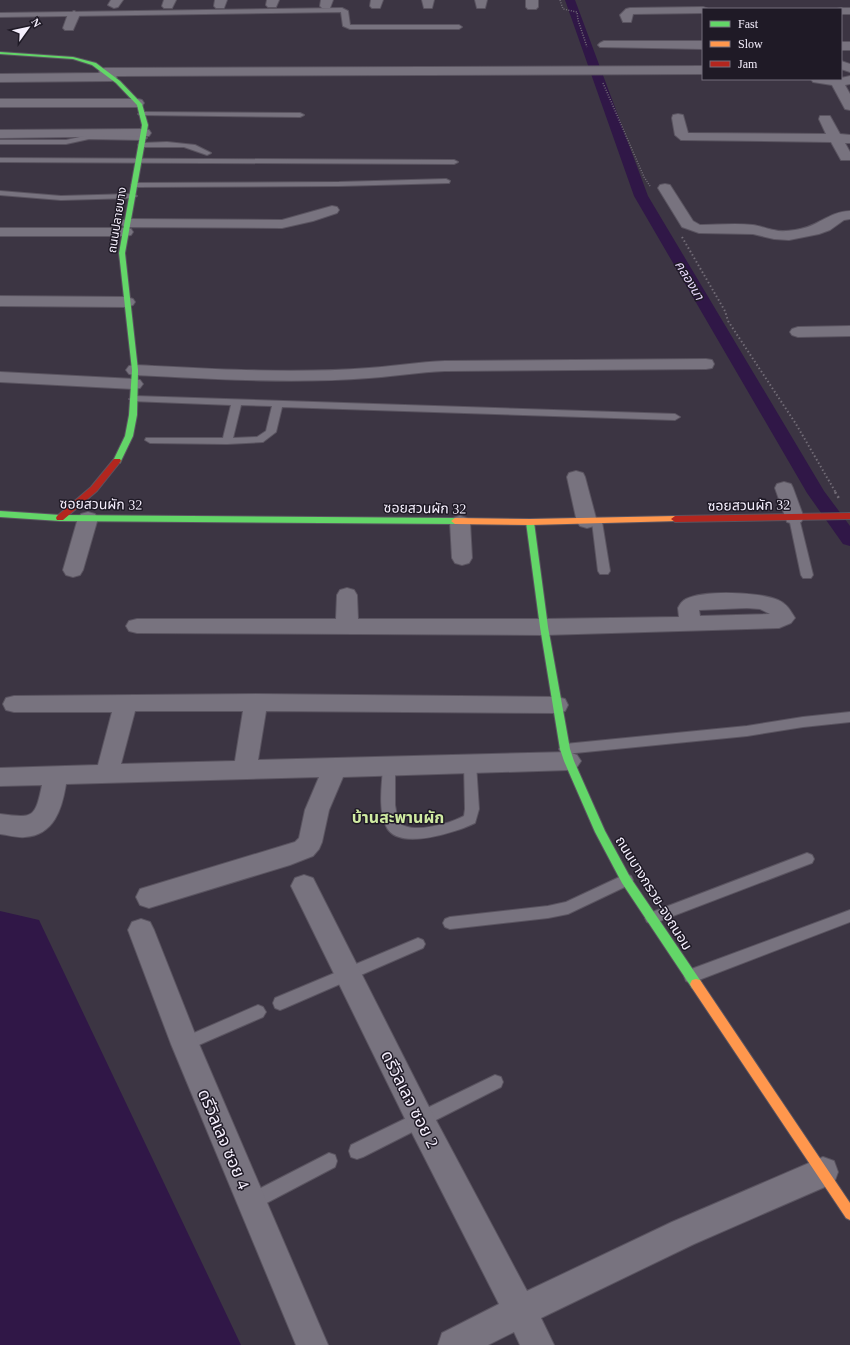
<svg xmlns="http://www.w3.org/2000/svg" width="850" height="1345" font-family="'Times New Roman','Noto Sans Thai',serif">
	<rect width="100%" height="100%" fill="#3c3543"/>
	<path fill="#301747" d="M0 911 39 920 241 1345H0Z"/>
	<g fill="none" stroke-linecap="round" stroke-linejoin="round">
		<path fill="#301747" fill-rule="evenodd" d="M565 0H575L648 196 824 491 850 526V546L843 544 807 493 634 196Z"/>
		<g stroke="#5a5460" stroke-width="2">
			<path id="lane" d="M342 8 348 11 350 25H459L462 27 459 29H350L343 26 341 12 0 17V13Z
				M142 112 300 113 304 115 300 117 140 115 138 114Z
				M89 135 143 136 147 138 143 140 89 139 66 144H0V140H66Z
				M167 142 195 145 211 153 207 155 184 147H142L138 145 142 143Z
				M0 158 454 160 458 162 454 164 0 162Z
				M446 179 450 181 449 183 339 186 135 187 131 185 135 183 339 182Z
				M0 191 61 196 133 194 137 196 133 198 61 200 0 195Z
				M134 396 675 414 680 417 675 420 282 407 276 432 263 442 227 444 150 443 145 440 146 438H223L231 405 131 401 129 399ZM241 405 272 406 266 431 257 437 233 438Z
				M794 515 799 518 813 575 811 578H803L801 575 789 518Z
				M597 519 601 520 602 522 610 571 608 574H600L598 571 592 522 593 520Z
				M850 712V722L803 727 747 736 565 754 561 752 559 749 561 746 565 744 747 726 803 717Z
				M470 759 475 760 476 764 479 809 475 823C457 832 397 852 386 826 378 809 382 785 383 767L384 763 389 762 394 763 395 767V805L398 822C411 835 449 824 464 816L465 809 464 764 465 760Z
				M807 853 812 855 814 859 812 863 652 924 647 922 645 918 647 914Z
				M626 874 631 876 633 880 631 884 568 914 548 918 450 929 445 927 443 923 445 919 450 917 548 906 566 902Z
				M850 910V922L691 983 686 981 684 976 686 971Z
				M418 938 423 940 425 944 423 948 285 1008 280 1010 275 1008 273 1003 275 998Z
				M258 1005 263 1007 266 1012 263 1017 185 1051 180 1049 177 1044 180 1039Z
				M495 1075 501 1077 503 1082 501 1087 363 1157 357 1159 351 1157 349 1151 351 1145Z
				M329 1153 335 1155 337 1161 335 1167 257 1208 251 1210 245 1208 243 1202 245 1196Z"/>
		</g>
		<g stroke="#5a5460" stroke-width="2">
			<path id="street" d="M111 0H123L118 7 114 8 108 5Z
				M164 0H176L172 8H164L162 6Z
				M215 0H227L224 8H216L214 6Z
				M267 0H279L276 7H268L266 5Z
				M321 0H333L330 8H322L320 6Z
				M371 0H383L380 8H372L370 6Z
				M422 0H434L432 8H424Z
				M475 0H487L485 8H477Z
				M526 0H538V7L536 9H528L526 7Z
				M703 7 708 9H703V13L633 14 631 22H623L620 15 626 9 630 8Z
				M841 8H850V14H841V9H837Z
				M74 11 80 14 73 30H65L63 28 68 14Z
				M604 41H703V49L600 47 598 45 600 43Z
				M841 42H850V50H841Z
				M841 61 850 64V72L841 69Z
				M703 66V74L116 76 117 77 115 80 111 81 0 82V74L100 73 99 72 101 69 105 68Z
				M850 76V84L845 85 850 94V110L845 109 832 85 813 82 811 79H841V78Z
				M0 99H138L142 100 144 103 142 106 138 107H0Z
				M678 114 683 115 688 133 826 134 819 119 820 116H830L840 134 850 135V143H845L850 152V160H841L831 142 681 140 675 135 672 118 673 115Z
				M144 129 149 130 151 133 149 136 0 138V130Z
				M665 184 670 185 693 221 700 225C717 225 735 223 753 225 760 226 767 229 774 230 781 232 788 231 795 230 819 227 827 212 850 211V219L844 220 830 230 819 234 789 240 774 239 753 234 699 233 682 227 658 188 660 185Z
				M332 206 337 207 339 210 337 213 313 221 282 228 128 227 123 226 121 223 123 220 128 219 282 220Z
				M0 228H126L131 229 133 232 131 235 126 236H0Z
				M0 296 127 297 133 299 135 302 133 305 127 307 0 306Z
				M850 326V336L798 337 792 335 790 332 792 329 798 327Z
				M706 359 712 360 714 364 712 368 706 369 445 371C419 372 395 376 369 378 293 384 212 379 135 375L129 374 126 370 129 366 135 365C212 369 292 374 369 368 395 366 419 362 445 361Z
				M0 372 134 379 140 380 143 384 140 388 134 389 0 382Z
				M576 471 583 473 585 477 597 522 594 526 587 528 580 526 577 522 567 477 569 473Z
				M784 482 791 484 793 488 804 518 801 522 794 524 787 522 775 488 777 484Z
				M88 512 95 514 98 518 83 570 80 575 73 577 66 575 63 570 78 518 81 514Z
				M460 516 467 518 470 522 472 558 469 563 462 565 455 563 452 558 450 522 453 518Z
				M347 588 354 590 357 595 358 619H544L679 617 678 608C680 604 682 601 686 599 704 590 760 592 778 600 787 604 790 610 795 618L791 623 779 628 544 635 137 633 129 631 126 626 129 621 137 619H336L337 595 340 590ZM747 608 760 609 770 614 700 616 699 610Z
				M256 694 557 697 565 699 568 705 565 711 557 713 266 711 258 760 569 752 577 755 581 761 577 767 569 770 343 777 329 810 322 842 319 849 313 856 290 865 149 908 140 905 136 897 140 889 295 842 299 838 305 810 319 777 66 784C62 809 54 835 25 837 17 838 8 835 0 834V814C33 818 35 819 42 785L0 786V768L98 765 112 712H14L6 710 3 704 6 698 14 696ZM135 711H243L235 761 121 764Z
				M304 875 313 878 430 1109 527 1291 672 1222 823 1157 834 1161 838 1172 834 1183 694 1244 541 1318 554 1345H520L514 1332 488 1345H438L442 1333 499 1304 410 1129 291 886 295 878Z
				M141 919 150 922 154 930 199 1044 328 1345H296L171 1044 128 930 132 922Z"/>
		</g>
		<g stroke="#5a5460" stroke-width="2">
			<path id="fast" d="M0 52 73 57 96 63 120 81 142 104 148 125 125 253 138 370 137 415 133 436 120 463H114L113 461 125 436 129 415 132 370 119 253 142 125 137 105 116 83 92 65 73 59 0 54Z
				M0 511 60 515 455 518 459 521 455 524 60 521 0 517Z
				M530 519 534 522 548 627 570 749 574 761 605 831 630 877 700 980 702 984 700 988 696 989 692 988 622 883 595 832 564 761 560 749 540 627 526 522Z"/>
		</g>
		<g stroke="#5a5460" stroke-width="2">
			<path id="slow" d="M675 516 678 517 679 519 678 521 530 525 455 524 451 521 455 518 530 519Z
				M696 979 700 980 850 1203V1220L846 1218 692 988 690 984 692 980Z"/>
		</g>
		<g stroke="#5a5460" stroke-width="2">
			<path id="jam" d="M114 459H120L121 461 97 491 63 520H57L56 518 57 516 91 487Z
				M850 513V519L675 522 671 519 675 516Z"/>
		</g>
		<path stroke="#726c77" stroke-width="1.5" stroke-dasharray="1 1.5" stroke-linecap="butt" d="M560 0 563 9 577 12 578 20 587 47
			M603 83 644 177 650 186"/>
		<path stroke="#726c77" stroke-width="2" stroke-dasharray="1.5 2.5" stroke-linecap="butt" d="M682 237 725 311 728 321 796 424 836 493"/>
		<path stroke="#726c77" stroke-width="2.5" stroke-dasharray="2 3" stroke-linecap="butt" d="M835 492 840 500"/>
		<use href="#lane" fill="#78737f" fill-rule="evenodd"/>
		<use href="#street" fill="#78737f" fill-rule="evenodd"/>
		<use href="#fast" fill="#63d668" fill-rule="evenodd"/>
		<use href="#slow" fill="#ff974d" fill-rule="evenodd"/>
		<use href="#jam" fill="#b3261e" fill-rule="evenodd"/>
	</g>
	<g text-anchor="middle" stroke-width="3" stroke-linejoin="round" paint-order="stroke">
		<g font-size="12" fill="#f5effd" stroke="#1f1a26">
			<text transform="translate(117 220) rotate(-81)" y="4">ถนนปลายบาง</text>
		</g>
		<g font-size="13" font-style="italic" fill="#e8d9fc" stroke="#1f1a26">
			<text transform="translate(690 280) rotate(59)" y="5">คลองนา</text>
		</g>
		<g font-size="14" fill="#f5effd" stroke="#1f1a26">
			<text transform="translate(101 504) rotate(1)" y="5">ซอยสวนผัก 32</text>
			<text transform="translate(749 505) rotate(-1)" y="5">ซอยสวนผัก 32</text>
			<text transform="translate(425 508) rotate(1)" y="5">ซอยสวนผัก 32</text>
			<text transform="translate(654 893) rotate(58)" y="5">ถนนบางกรวย-จงถนอม</text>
		</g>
		<g font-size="16" font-weight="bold" fill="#d0eba2" stroke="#1f1a26">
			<text x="398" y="823">บ้านสะพานผัก</text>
		</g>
		<g font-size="17" fill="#f5effd" stroke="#1f1a26">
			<text transform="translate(410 1099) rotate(63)" y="6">ดรีวิลเลจ ซอย 2</text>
			<text transform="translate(224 1139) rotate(67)" y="6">ดรีวิลเลจ ซอย 4</text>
		</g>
	</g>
	<rect x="702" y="8" width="140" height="72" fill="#1f1a26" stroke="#756f7c"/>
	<rect x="710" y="21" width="20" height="6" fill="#63d668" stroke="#756f7c"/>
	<text x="738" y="28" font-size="12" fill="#f5effd">Fast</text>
	<rect x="710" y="41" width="20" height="6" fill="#ff974d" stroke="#756f7c"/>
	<text x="738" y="48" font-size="12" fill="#f5effd">Slow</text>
	<rect x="710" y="61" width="20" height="6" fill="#b3261e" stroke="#756f7c"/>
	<text x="738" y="68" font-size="12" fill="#f5effd">Jam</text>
	<g transform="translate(28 28) rotate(57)" stroke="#1f1a26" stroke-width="3" paint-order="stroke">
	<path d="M0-3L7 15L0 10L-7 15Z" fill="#f5effd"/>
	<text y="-6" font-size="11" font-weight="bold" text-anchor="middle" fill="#f5effd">N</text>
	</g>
</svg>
